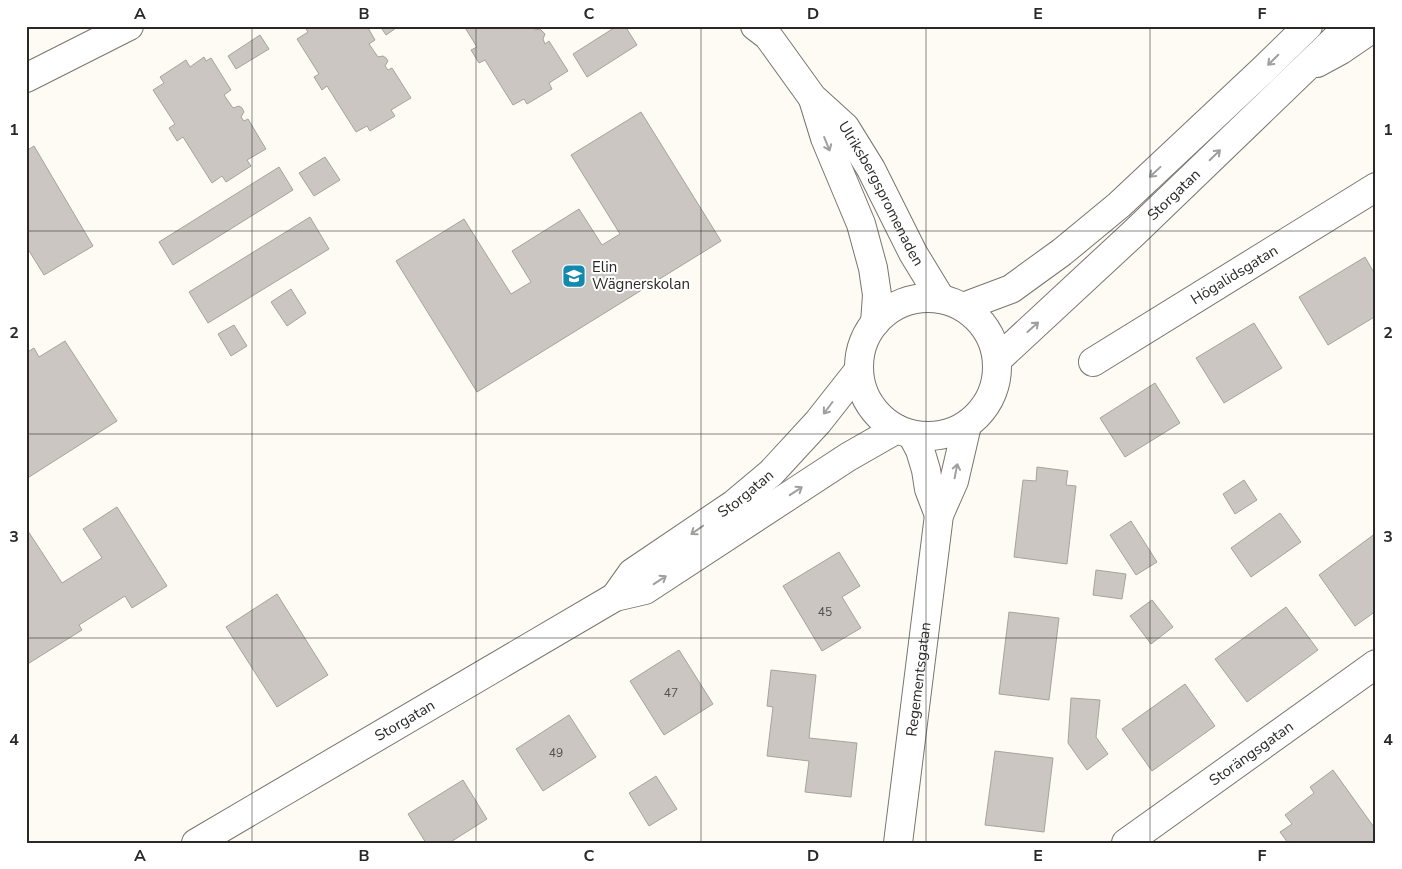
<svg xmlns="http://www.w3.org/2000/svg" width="1402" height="869" font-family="'Nunito Sans',sans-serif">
	<rect width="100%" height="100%" fill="#fefaf4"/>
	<path fill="#cbc6c1" stroke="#a6a29c" d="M304 26H367L375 40 369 44 378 57 383 56 386 58 388 61 385 66 388 70 392 68 411 98 391 110 395 116 370 131 367 126 356 132 327 86 322 90 314 77 319 74 297 39 308 32Z
		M380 26H399L386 35Z
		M464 26H532L535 30 540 29 545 34 543 39 545 44 549 41 568 71 549 83 552 89 527 104 524 99 513 105 485 60 479 63 471 50 477 47Z
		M617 26H625L637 45 587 77 573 54Z
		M260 35 269 49 236 69 228 56Z
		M204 57 206 61 211 58 231 90 224 95 233 108 239 106 242 108 244 112 241 117 244 121 248 119 266 149 247 160 251 166 226 182 222 176 212 183 183 137 177 141 169 128 175 124 153 90 164 83 160 77 186 60 190 67Z
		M641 112 721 241 477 392 396 261 464 219 511 294 531 282 512 251 579 209 602 245 620 234 571 155Z
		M34 146 93 246 44 275 26 246V151Z
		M325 157 340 180 314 196 299 173Z
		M279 167 293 190 173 265 159 242Z
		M310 217 329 249 208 323 189 292Z
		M1365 257 1376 276V316L1328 345 1299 297Z
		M291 289 306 313 287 326 271 302Z
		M1254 323 1282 368 1224 403 1196 358Z
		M234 325 247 346 231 356 218 334Z
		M65 341 117 421 26 479V353L34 348 39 357Z
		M1155 383 1180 423 1125 457 1100 418Z
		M1037 467 1068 471 1066 485 1076 486 1067 564 1014 557 1023 480 1036 481Z
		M1244 480 1257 500 1235 514 1223 494Z
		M117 507 167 586 132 608 125 596 79 625 82 630 26 665V528L62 583 102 558 83 529Z
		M1280 513 1301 542 1251 577 1231 548Z
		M1131 521 1157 562 1136 575 1110 535Z
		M1376 533V611L1355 626 1319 575Z
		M839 552 860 586 842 597 861 628 822 651 783 586Z
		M1096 570 1126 574 1122 599 1093 595Z
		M277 594 328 675 277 707 226 627Z
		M1152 600 1173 627 1151 644 1130 616Z
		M1286 607 1318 650 1247 702 1215 659Z
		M1009 612 1059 618 1049 700 999 694Z
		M679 650 713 704 664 735 630 681Z
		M771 670 816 675 809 738 857 743 851 797 805 792 809 761 767 756 773 707 767 706Z
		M1185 684 1215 726 1152 771 1122 729Z
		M1071 698 1100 700 1096 737 1108 754 1087 770 1068 743Z
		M569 715 596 757 543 791 516 749Z
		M995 751 1053 758 1044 832 985 825Z
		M1333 770 1376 830V843H1288L1280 832 1292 824 1285 815 1314 793 1310 787Z
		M656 776 677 809 649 826 629 793Z
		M463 780 487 819 449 843H426L408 814Z"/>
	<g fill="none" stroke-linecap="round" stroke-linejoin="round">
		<g stroke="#79756f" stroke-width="30">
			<g id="minor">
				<path id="s1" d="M755 26 768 36 812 97 845 127 871 169 913 253 941 299"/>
				<path d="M26 78 129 26"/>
				<path d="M813 99 825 138 861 224 873 268 877 295 875 323"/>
				<path id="s2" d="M1093 362 1376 187"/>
				<path d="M912 435 920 450 926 470 929 489 939 515"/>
				<path id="s3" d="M898 843 939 515 954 481 967 425"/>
				<path id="s4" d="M1126 843 1376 664"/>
			</g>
		</g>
		<g stroke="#79756f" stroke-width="30">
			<path id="tertiary" d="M1317 63 1341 50 1376 26"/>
		</g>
		<g stroke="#79756f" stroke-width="30">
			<g id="secondary">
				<circle cx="928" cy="367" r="69"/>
				<path d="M963 307 1011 289 1062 252 1119 205 1264 69 1308 26"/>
				<path id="s5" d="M997 360 1135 232 1349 26"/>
				<path id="s6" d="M615 597 632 573 734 504 771 473 818 422 859 370"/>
				<path id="s7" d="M196 843 615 597 645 590 848 457 897 429"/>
			</g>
		</g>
		<use href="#minor" stroke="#fff" stroke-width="28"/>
		<use href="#tertiary" stroke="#fff" stroke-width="28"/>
		<use href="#secondary" stroke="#fff" stroke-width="28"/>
	</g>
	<defs><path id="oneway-shaft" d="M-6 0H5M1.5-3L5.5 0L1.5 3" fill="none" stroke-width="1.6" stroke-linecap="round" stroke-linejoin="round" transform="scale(1.25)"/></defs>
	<g stroke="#9f9f9e">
		<use href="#oneway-shaft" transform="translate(1273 60) rotate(135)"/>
		<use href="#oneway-shaft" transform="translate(827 144) rotate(68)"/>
		<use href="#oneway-shaft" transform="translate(1215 155) rotate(-44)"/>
		<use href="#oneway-shaft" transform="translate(1155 172) rotate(137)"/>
		<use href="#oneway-shaft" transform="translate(1033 327) rotate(-42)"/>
		<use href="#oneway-shaft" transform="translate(828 408) rotate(127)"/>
		<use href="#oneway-shaft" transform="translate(956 471) rotate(-79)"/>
		<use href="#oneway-shaft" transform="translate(796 491) rotate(-33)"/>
		<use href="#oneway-shaft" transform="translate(697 530) rotate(145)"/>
		<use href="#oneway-shaft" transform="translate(660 580) rotate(-33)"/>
	</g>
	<path fill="none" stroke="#2a2927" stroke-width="1" stroke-opacity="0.55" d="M252 26V843M476 26V843M701 26V843M926 26V843M1150 26V843M26 231H1376M26 434H1376M26 638H1376"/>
	<defs>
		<g id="school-square" transform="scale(1.25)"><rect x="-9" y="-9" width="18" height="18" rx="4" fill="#128aad" stroke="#fff"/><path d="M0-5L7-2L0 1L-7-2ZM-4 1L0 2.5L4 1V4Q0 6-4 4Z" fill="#fff"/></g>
	</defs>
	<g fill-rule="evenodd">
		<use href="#school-square" x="574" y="276"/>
	</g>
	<g text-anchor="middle" stroke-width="4" stroke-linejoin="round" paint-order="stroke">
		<g font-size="12" fill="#52504e">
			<text x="825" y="616">45</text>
			<text x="671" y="697">47</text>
			<text x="556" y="757">49</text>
		</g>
		<g font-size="15" fill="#2a2927" stroke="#fff">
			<text dy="5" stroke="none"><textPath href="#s5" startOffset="242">Storgatan</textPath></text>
			<text dy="5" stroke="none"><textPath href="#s1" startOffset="212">Ulriksbergspromenaden</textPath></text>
			<text dy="5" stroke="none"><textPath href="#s2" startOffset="166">Högalidsgatan</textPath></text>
			<text dy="5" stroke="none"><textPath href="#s6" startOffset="168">Storgatan</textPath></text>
			<text dy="5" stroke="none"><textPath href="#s3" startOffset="165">Regementsgatan</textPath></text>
			<text dy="5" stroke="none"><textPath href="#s7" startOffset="242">Storgatan</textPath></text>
			<text dy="5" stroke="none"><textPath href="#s4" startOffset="154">Storängsgatan</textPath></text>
		</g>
		<g font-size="15" fill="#2a2927" stroke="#fff" text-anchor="start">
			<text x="592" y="272">Elin<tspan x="592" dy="17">Wägnerskolan</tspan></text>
		</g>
	</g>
	<rect width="1402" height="869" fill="none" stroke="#ffffff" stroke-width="55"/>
	<rect x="28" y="28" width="1346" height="814" fill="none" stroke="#2a2927" stroke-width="2"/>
	<g font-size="16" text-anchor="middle" font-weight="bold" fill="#2a2927">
		<text x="140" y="19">A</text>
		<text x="364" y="19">B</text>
		<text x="589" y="19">C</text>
		<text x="813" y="19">D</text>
		<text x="1038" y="19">E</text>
		<text x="1262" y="19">F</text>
		<text x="14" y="135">1</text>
		<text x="1388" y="135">1</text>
		<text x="14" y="338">2</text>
		<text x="1388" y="338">2</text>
		<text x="14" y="542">3</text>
		<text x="1388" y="542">3</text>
		<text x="14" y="745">4</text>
		<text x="1388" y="745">4</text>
		<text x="140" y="861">A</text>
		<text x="364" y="861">B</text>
		<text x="589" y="861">C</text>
		<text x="813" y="861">D</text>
		<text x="1038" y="861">E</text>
		<text x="1262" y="861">F</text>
	</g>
</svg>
